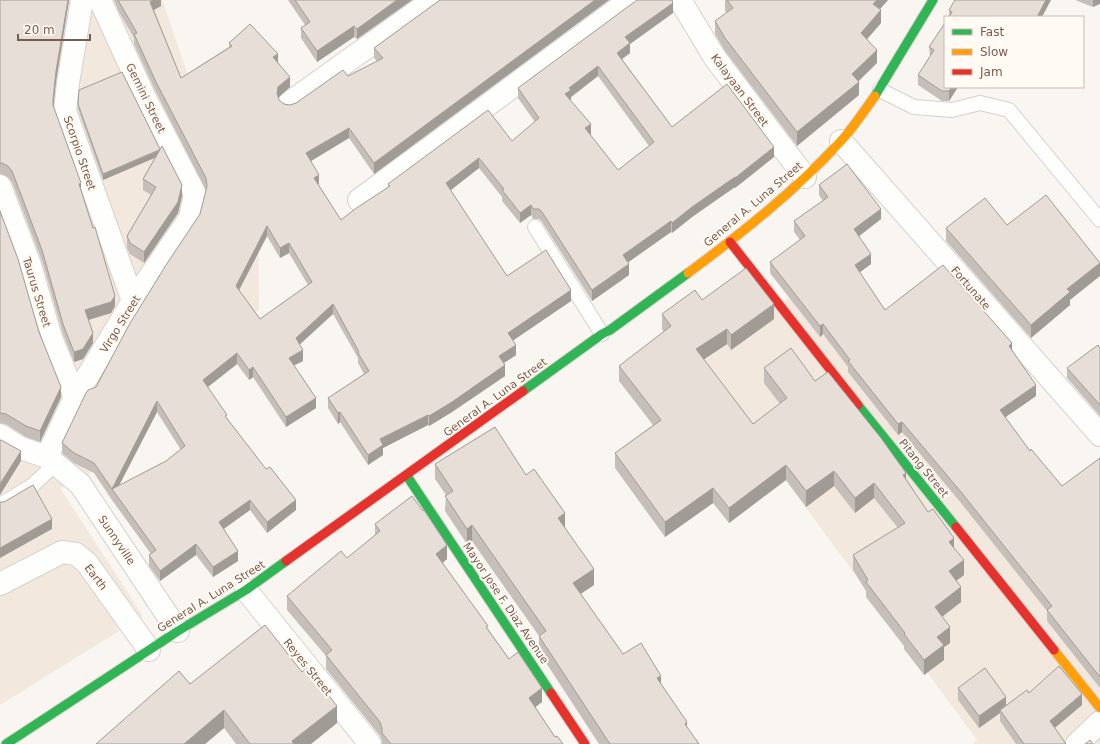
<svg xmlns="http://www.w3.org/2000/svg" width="1100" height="744" font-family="'DejaVu Sans',sans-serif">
	<rect width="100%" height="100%" fill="#f9f5f0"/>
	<path fill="#f2e8de" d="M0 0H162L197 101 258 209 259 310 151 386 88 476 60 488 143 616 0 705Z
		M829 268 1100 602V744H973L977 740 700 364Z"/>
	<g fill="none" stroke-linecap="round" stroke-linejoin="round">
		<g stroke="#d7d1cb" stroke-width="16">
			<path id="lane" d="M880 90 914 107 952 110 980 103 1009 110 1100 220
				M535 227 602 334
				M0 505 33 485 55 464"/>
		</g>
		<g stroke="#d7d1cb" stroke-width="24">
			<path id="street" d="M82 0 68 83 65 111 133 301
				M680 0 715 58 805 177
				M289 103 433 0
				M841 141 1100 435
				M0 186 30 265 51 338 75 397
				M359 200 630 0
				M0 435 21 448 47 457 80 484 178 631
				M47 457 75 397 133 301 190 218 195 194 145 98 100 0
				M0 584 62 552 76 554 87 563 149 650
				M246 590 370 744
				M1077 744 1100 722"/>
		</g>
		<g stroke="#d9d2cb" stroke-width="11">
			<path id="fast" d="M875 96 933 0
				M523 391 602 334 610 330 688 273
				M858 405 956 527
				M407 476 551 693
				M6 744 178 631 246 590 286 561"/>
		</g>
		<g stroke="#d9d2cb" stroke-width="11">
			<path id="slow" d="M688 273C742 233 795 191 840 142 853 128 864 111 875 96
				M1054 650 1100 708"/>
		</g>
		<g stroke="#d9d2cb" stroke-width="11">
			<path id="jam" d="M730 242 858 405
				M956 527 1054 650
				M286 561 523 391
				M551 693 585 744"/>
		</g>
		<use href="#lane" stroke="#fefefd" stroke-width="14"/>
		<use href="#street" stroke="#fefefd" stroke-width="22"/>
		<use href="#fast" stroke="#30b455" stroke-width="9"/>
		<use href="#slow" stroke="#ff9f0a" stroke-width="9"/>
		<use href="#jam" stroke="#e5322d" stroke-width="9"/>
	</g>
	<path fill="#c6bfb9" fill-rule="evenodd" d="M0 0H69L56 81 53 105 81 191 115 306 111 313 88 320 93 343 83 359 74 362 63 334 42 261 12 182 8 177 2 174H0Z
		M114 0H161V6L154 10 181 78 229 47V43L278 62 290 87 278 97 279 100 284 104 290 105 296 103 377 61 374 58V48L440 0H609L374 174 349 138 311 161 319 185H318L341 220 388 187V184L512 141 535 122 518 98V88L673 13 630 44V53L622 59 672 127 774 157 735 188V187L692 217 672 233 671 232 628 262 629 275 592 301 542 222 539 219H533L531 215 520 223 502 201V197L479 168 450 190 507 276 571 301 513 340 516 355 504 363 505 376 452 412 429 426 428 425 383 448V455L368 465 340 422 338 424 328 408V398L364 374 358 363V358L333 314 299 344 303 361 294 365 316 408 286 427 253 377 249 380 237 364 207 387 227 418 296 510 267 533 250 510 224 529 238 561 213 577 196 555 160 581 149 566V555L151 554 112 500 94 473 74 463 62 453V443L200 214 206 190 156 92 134 44V38L119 12ZM598 76 649 146 618 170 590 134H591L571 101V97ZM267 236 280 258 289 253 308 285 260 319 239 290ZM157 412 181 450 166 461 119 486Z
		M288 0H412L357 39 354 37 317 62 301 38V28L305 25Z
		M725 0H888L880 9 881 23 867 39 877 63 858 82 859 95 797 146 725 51 715 34V21L727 13 725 11Z
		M1075 0H1100L1093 7Z
		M949 10 1042 17 949 16Z
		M945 23V87H958L949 101H942L918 85V75L930 57 929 47Z
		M122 72 182 196 178 213 144 263 130 254 127 248V236L151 195 143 190V179L155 158 103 180 78 109V104Z
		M819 185 881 219 859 236 871 264 859 272 885 310 1012 349 1036 396 1005 417 1030 451 1062 486 1100 458V688L1047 621V611L961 503 902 432 898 435 848 372V367L823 334 820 337 770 273V262L800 240 794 232V221L823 201 819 195Z
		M0 211 61 397 40 442 26 437 6 424 0 423Z
		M1007 225 1070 300V305L1031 338 946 241V228Z
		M702 300 774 319 731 350 727 344 703 359 753 424 780 404 764 383V368L815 381 906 479 928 512 954 548 964 575 956 581 961 602 942 617 950 643 944 647V660L924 675 904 649V646L866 597V591L853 570V555L898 528 874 498 855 513 834 486 806 507 786 480 729 523 713 503 665 537 615 468V453L653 425 619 381V366L664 332 662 329V314Z
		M1100 348V416L1067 378V368Z
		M435 464 526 475 565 528 594 585 580 594 623 654 661 684 687 728 699 744H599L539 652V636L472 541 467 544 445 511 446 495 435 479Z
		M375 524 447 559 443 563 488 629 509 659 542 702 535 707 555 737 563 744H382V741L380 736 326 669V656L287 610V596L347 558 375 535Z
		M190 684 337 723 311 744H236L224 728 205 744H96Z
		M958 688 1006 705 1029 693 1082 705 1054 728 1066 744H1016L1000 721V713L979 728 958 700Z"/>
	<path fill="#a19b96" d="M68 0H69L56 81 53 110V100L56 71Z
		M153 0H161V6L150 12V2Z
		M397 0H412L357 39V29Z
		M595 0H609L374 174V163Z
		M877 0H888L873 17V4Z
		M1046 0H1051L1042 17H1037Z
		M1093 0H1100V4L1093 7Z
		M673 3V13L630 44V53L617 63V53L625 37Z
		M881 10V23L861 46V33Z
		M354 26V37L317 62V51Z
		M877 50V63L852 87V74Z
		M278 54V65L273 57Z
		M598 66V76L571 97V101L565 105V94L569 88Z
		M290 77V87L278 98 277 93 278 87Z
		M859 82V95L797 146V132Z
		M952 87H958L949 101V91Z
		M591 124V134L585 139V128Z
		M349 128V138L306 164V153Z
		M774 147V157L735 188V178Z
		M161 150V155L103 180V174Z
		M479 158V168L446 194V183Z
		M319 175V185L314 188V178Z
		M735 177V187L692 217 672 233V223L692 207Z
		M81 183V193L79 184Z
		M182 185V196L178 213 144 263V252Z
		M531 205V215L520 223V213Z
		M881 209V219L854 240V229Z
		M671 221V232L623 266V255Z
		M267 226V236L236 296V286Z
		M289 243V253L280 258V248Z
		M871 254V264L855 276V265Z
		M1100 263V276L1070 300V305L1031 338V325L1067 289Z
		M629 264V275L592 301V290Z
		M571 290V301L508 344V333Z
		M115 296V306L111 313 85 321V310Z
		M333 304V314L296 348V338Z
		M774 304V319L731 350V335Z
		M823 324V334L820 337V326Z
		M727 329V344L696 365V349Z
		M93 333V343L83 359 74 362V352Z
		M1012 343V354L1009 346Z
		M516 345V355L499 366V356Z
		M303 350V361L289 368V358Z
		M237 353V364L203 391V380Z
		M505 365V376L452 412 429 426V416Z
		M253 367V377L249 380V370Z
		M1036 385V396L1000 421V410Z
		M61 387V397L40 442V431Z
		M316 398V408L286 427V417Z
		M157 401V412L115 493 112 489V499V489Z
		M340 412V422L338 424V413Z
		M428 415V425L383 448V455L368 465V455L380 439Z
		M902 422V432L898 435V424Z
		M21 451V461L0 495V484Z
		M786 465V480L729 523V508Z
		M834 471V486L806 507V491Z
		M906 473V488L903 475Z
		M874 483V498L855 513V498Z
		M713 488V503L665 537V522Z
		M250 500V510L219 532V522Z
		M296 500V510L267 533V522Z
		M565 513V528L558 518Z
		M52 519V529L0 558V548Z
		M472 525V541L467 544V529Z
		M954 538V553L949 542Z
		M196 544V555L160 581V571Z
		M447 545V559L436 568V554Z
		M238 551V561L213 577V567Z
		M964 560V575L949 586V571Z
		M594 569V585L573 599V583Z
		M961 587V602L935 622V607Z
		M950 627V643L944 647V660L924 675V660L937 637Z
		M661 676V691L657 678Z
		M542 688V702L529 712V698Z
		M1082 694V705L1050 732V721Z
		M1006 697V708L1000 710V713L979 728V716Z
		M337 706V723L311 744H292V741Z
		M224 710V728L205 744H184Z
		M687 722V737L685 724Z"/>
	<path fill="#e6ded7" stroke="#a19b96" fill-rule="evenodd" d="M0 0H68L56 71 53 100V105L81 183 79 184 93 228 95 227 115 296 111 302 85 310 93 333 83 349 74 352 63 324 42 250 12 171 8 166 2 163 0 164Z
		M118 0H153L150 2 181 78 232 46 229 43 250 24 278 54 273 57 290 77 278 87 277 93 279 100 284 104 290 105 296 103 343 70 348 76 383 58 374 48 440 0H595L374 163 349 128 306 153 319 175 314 178 341 220 355 209 390 186 388 184 488 110 512 141 539 118 518 88 637 0H672L673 3 625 37 630 43 617 53 672 127 727 84 774 147 735 178V177L692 207 672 223 671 221 623 255 629 264 592 290 542 212 539 209H533L531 205 520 213 502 190 504 189 479 158 446 183 507 276 546 250 571 290 508 333 516 345 499 356 505 365 452 402 429 416 428 415 380 439 383 445 368 455 340 412 338 413 328 398 369 371 358 353 359 352 333 304 296 338 303 350 289 358 316 398 286 417 253 367 249 370 237 353 203 380 227 415 225 416 266 469 270 467 296 500 267 522 250 500 219 522 238 551 213 567 196 544 160 571 149 555 156 550 112 489 166 461 185 446 157 401 112 489 94 463 74 453 62 443 86 393 88 390 96 387 129 325 166 265 200 214 207 186 206 178 156 82 134 34 137 33ZM598 66 654 142 618 170 585 128 591 124 565 94 571 90 569 88ZM267 226 280 248 289 243 312 282 260 319 236 286Z
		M295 0H397L357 29 354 26 317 51 301 28 310 22Z
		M727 0H877L873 4 881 10 861 33 877 50 852 74 859 82 797 132 725 38 715 21 733 8Z
		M955 0H1046L1037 17H949L952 12 949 10Z
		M945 23V87H952L949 91H942L918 75 934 50 929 47Z
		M122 72 160 149 159 150 103 174 78 104 79 90Z
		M162 146 182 185 178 202 144 252 130 243 127 236 156 187 143 179Z
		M847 164 881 209 854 229 871 254 855 265 885 310 943 265 1012 343 1009 346 1036 385 1000 410 1030 451 1031 449 1062 486 1100 458V677L1047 610 1052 606 961 492 902 422 898 424 848 361 850 360 823 324 820 326 770 262 805 236 794 221 828 197 819 185Z
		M1046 195 1100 263 1067 289 1070 292 1031 325 946 228 985 198 1007 225Z
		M0 211 18 259 39 332 61 387 40 431 26 426 6 414 0 413Z
		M746 268 774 304 731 335 727 329 696 349 753 424 787 398 764 368 791 348 815 381 828 372 881 438 906 473 903 475 928 512 933 509 954 538 949 542 964 560 949 571 961 587 935 607 950 627 937 637 944 645 924 660 904 634 905 633 866 582 868 580 853 555 905 523 874 483 855 498 834 471 806 491 786 465 729 508 713 488 665 522 615 453 661 420 619 366 671 326 662 314 695 290 702 300Z
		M1098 345 1100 348V405L1067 368Z
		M495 427 526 475 534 469 565 513 558 518 594 569 573 583 623 654 641 643 661 676 657 678 687 722 685 724 699 744H610L539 636 546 631 472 525 467 529 445 496 453 491 435 464Z
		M0 440H1L21 451 0 484Z
		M33 485 52 519 0 548V502H4Z
		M412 496 423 511 424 510 447 545 436 554 488 626 486 627 509 659 518 652 542 688 529 698 555 737 557 736 563 744H391L382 733V728L380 722 326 655 332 650 287 596 341 551 347 558 380 531 375 524Z
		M265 625 302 672 307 668 337 706 292 741 294 744H250L224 710 184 744H96L179 671 190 684Z
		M1059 666 1082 694 1050 721 1066 744H1024L1000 710 1027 690 1029 693Z
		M985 668 1006 697 979 716 958 688Z
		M1090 740 1093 744H1085Z"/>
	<g text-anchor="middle" stroke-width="4" stroke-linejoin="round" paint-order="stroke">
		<g font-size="11" fill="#7a5c4d" stroke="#fffaf3">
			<text transform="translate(740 90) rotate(53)" y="4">Kalayaan Street</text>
			<text transform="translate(146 98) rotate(64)" y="4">Gemini Street</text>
			<text transform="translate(80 153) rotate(71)" y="4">Scorpio Street</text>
			<text transform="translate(753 204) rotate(-40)" y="4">General A. Luna Street</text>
			<text transform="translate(971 288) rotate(49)" y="4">Fortunate</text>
			<text transform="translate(37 292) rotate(73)" y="4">Taurus Street</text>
			<text transform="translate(120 324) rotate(-58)" y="4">Virgo Street</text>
			<text transform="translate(495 397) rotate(-36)" y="4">General A. Luna Street</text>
			<text transform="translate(924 468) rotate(51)" y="4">Pitang Street</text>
			<text transform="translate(117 540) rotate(56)" y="4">Sunnyville</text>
			<text transform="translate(96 577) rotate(53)" y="4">Earth</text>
			<text transform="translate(211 596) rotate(-32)" y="4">General A. Luna Street</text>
			<text transform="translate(506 603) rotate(56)" y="4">Mayor Jose F. Diaz Avenue</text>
			<text transform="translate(308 667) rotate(51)" y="4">Reyes Street</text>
		</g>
	</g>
	<rect x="944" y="16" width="140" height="72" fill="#fffaf3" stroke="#cabbb1"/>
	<rect x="952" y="29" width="20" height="6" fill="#30b455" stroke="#cabbb1"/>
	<text x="980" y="36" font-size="12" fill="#7a5c4d">Fast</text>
	<rect x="952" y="49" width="20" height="6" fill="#ff9f0a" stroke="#cabbb1"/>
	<text x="980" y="56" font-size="12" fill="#7a5c4d">Slow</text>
	<rect x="952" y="69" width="20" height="6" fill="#e5322d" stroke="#cabbb1"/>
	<text x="980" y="76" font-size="12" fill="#7a5c4d">Jam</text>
	<path d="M18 34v6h72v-6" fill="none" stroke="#7a5c4d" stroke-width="2"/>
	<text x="24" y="34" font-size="12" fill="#7a5c4d" stroke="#fffaf3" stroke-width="3" paint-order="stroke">20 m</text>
</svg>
